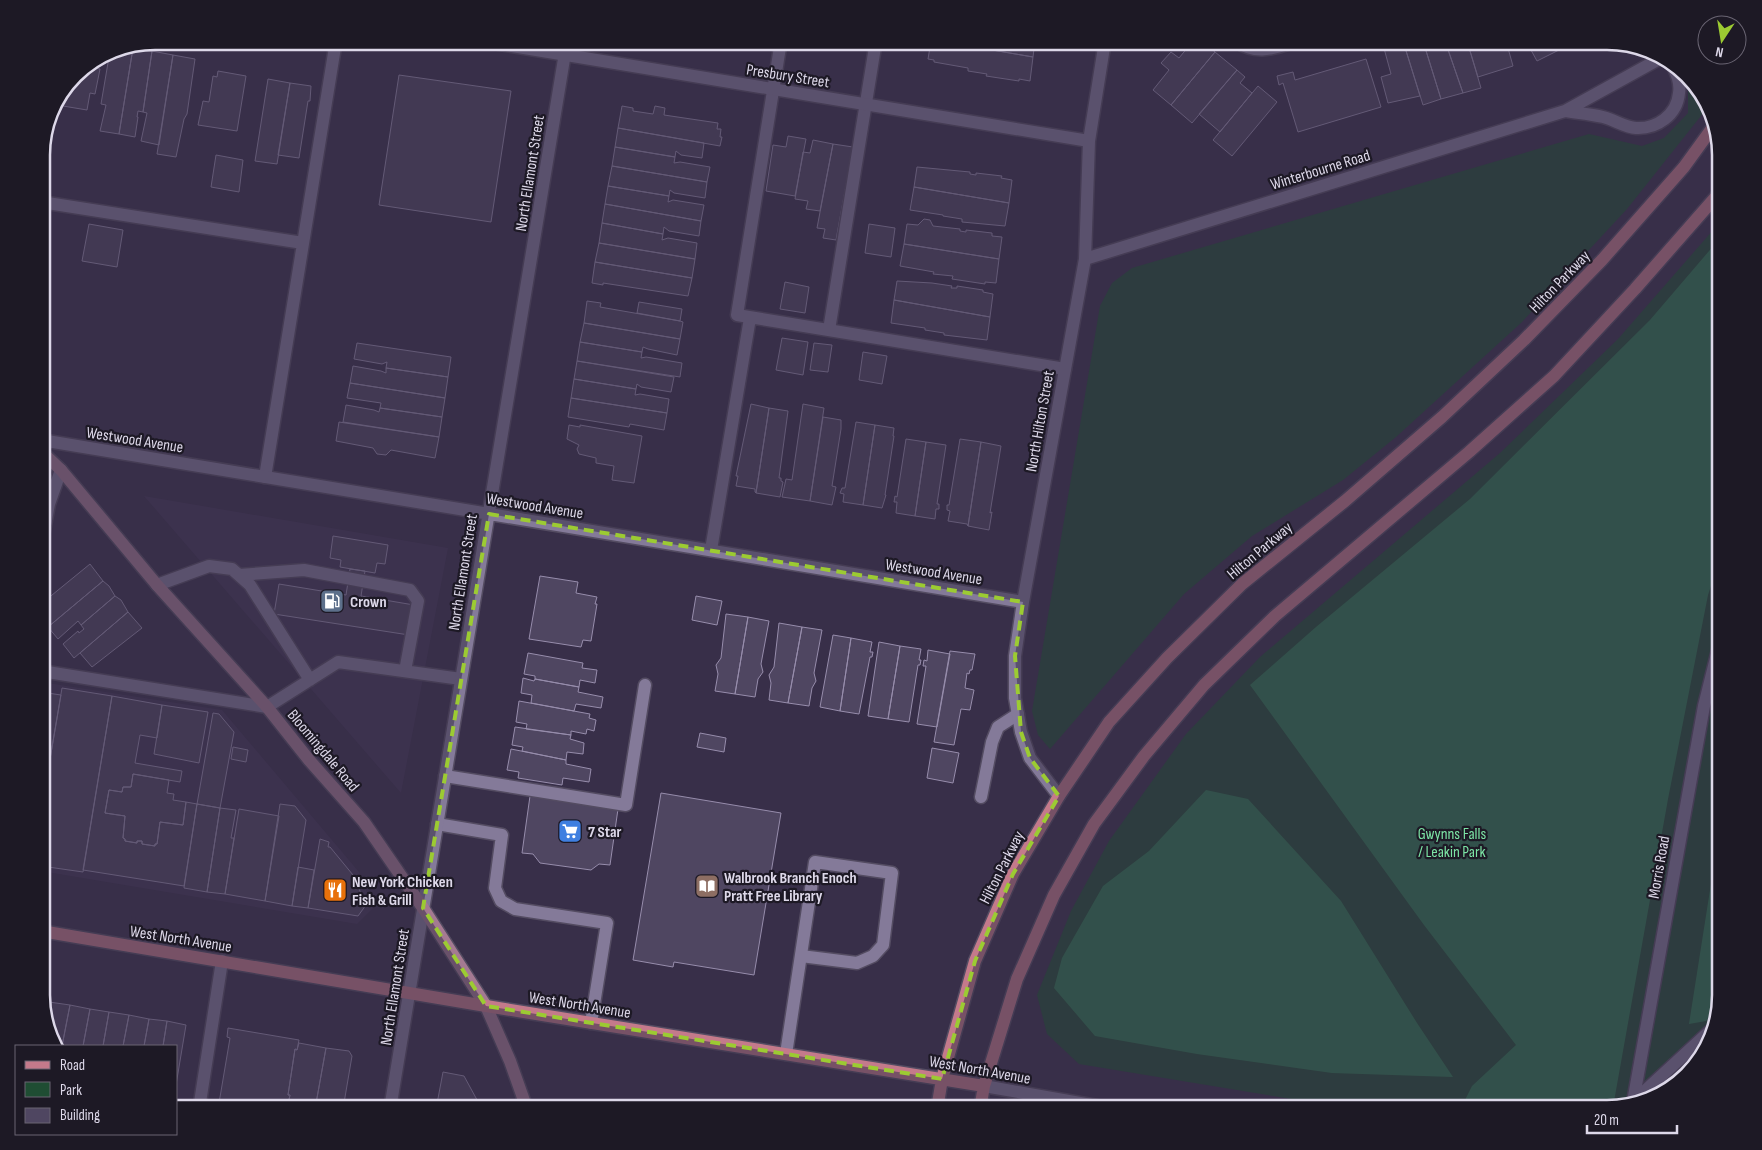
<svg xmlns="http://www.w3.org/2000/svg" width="1762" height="1150" font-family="'Sofia Sans Condensed',sans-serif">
	<rect width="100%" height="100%" fill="#382f49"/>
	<path fill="#413555" d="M144 496 448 548 401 793Z
		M41 682 222 710 359 872 373 908 357 924 41 871Z"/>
	<path fill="#1f4d33" d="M1688 80 1706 98 1708 107 1627 209 1522 322 1396 437 1343 480 1252 536 1184 594 1050 749 1038 735 1032 711 1100 306 1112 283 1132 268 1589 134 1642 146 1664 138 1688 113Z
		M1721 221V995L1702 1058 1664 1094 1607 1109H1352L1079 1064 1047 1034 1037 995 1071 911 1109 841 1186 734 1260 657 1500 453 1618 339Z"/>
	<path fill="#2c794e" d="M1721 237V555L1708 595 1668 799 1613 1107 1607 1109H1475L1462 1106 1472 1086 1516 1045 1424 925 1250 685 1316 627 1470 499 1650 320Z
		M1206 790 1248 799 1341 901 1417 1023 1453 1077 1332 1073 1197 1054 1095 1036 1054 988 1062 958 1103 886 1149 851Z
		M1721 820V995L1717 1007 1706 1021 1689 1024Z"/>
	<path fill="#4f4661" stroke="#978dac" d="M931 41H940L1033 57 1030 81 1019 79V81L986 76 987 74 968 71V68L934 62V60L928 59Z
		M940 41H1035L1033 57Z
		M1193 41H1202L1215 52 1171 105 1153 90 1169 70 1161 63 1171 52 1179 58Z
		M1382 41H1403L1420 96 1388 103 1381 77 1391 74Z
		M1403 41H1423L1441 99 1423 105Z
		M1423 41H1445L1463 93 1441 99Z
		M1445 41H1467L1481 88 1463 93Z
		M1467 41H1489L1490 44 1506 41 1513 66 1478 77Z
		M1526 41H1560L1563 48 1537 61Z
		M126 47 133 48 119 134 100 131 106 105 101 104 110 51Z
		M133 48 152 51 143 112 138 111 137 117H138L135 137 119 134Z
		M152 51 173 55 159 145 141 141 147 113 143 112Z
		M1215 52 1237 70 1192 123 1171 105Z
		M173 55 195 59 187 114 184 119 176 157 157 154Z
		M98 59 96 68 100 69 95 94 90 93 87 110 63 106 65 89 75 74Z
		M1366 59 1381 107 1298 132 1283 83 1279 85 1277 76 1293 72 1295 80Z
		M1237 70 1245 77 1240 83 1252 93 1220 132 1199 114Z
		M218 71 246 76 237 131 198 125 203 101 209 102 213 76 217 77Z
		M399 75 511 91 491 222 379 205Z
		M268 79 290 83 277 164 255 161Z
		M290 83 311 86 310 101H308L299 158 278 155Z
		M1258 86 1277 102 1232 156 1213 140Z
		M622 106 633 108V111L653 114 655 106 665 108 664 115 718 123 717 129H721L720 137H722L720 146 618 128Z
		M51 110 49 123 52 124 50 139 44 138Z
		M618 128 704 143 702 158 681 155 676 151 675 157 615 147Z
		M788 136 806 139 795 196 766 191 773 145 786 147Z
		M813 140 833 144 820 211 806 209 808 201 795 199 803 152 810 153Z
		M833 144 853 147 836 240 823 238 825 229 817 228Z
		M615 147 675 157 674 163 680 162 710 167 707 182 612 166Z
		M216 155 243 160 239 192 211 187Z
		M612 166 707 182 705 198 674 193 670 190 669 196 608 186Z
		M917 167 970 172V174L976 175V173L1002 176 1001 178 1012 180 1009 203 914 187Z
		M608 186 669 196 668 202 673 200 704 205 701 221 605 204Z
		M914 187 1009 203 1005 226 962 222V219L943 216V215L910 210Z
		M605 204 701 221 699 236 669 231 664 227 663 234 602 223Z
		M924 219 930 220 933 226 960 229V231L966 232V230L992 233V236L1002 237 999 259 904 244 907 224 918 225Z
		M602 223 663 234 662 240 668 238 697 243 695 259 599 243Z
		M89 224 123 230 117 267 82 261Z
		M869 224 895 228 891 257 865 253Z
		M599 243 695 259 692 278 595 262Z
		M904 244 999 259 996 283 985 282V284L952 279 953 276 933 274 934 272 900 266Z
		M595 262 692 278 688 296 603 283V285L592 283Z
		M897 281 932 283 952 286 951 288H957V286L983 290V292L993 294 990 317 894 300Z
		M785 282 809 287 805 313 780 309Z
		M894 300 990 317 987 340 944 335V333L925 330V328L891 323Z
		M587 301 601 303 600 307 680 321 683 322 680 339 584 323Z
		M639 302 682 309 680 321 637 313Z
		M584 323 680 339 677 355 648 349 643 347 642 352 580 342Z
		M782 338 808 342 803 375 776 370Z
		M580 342 642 352 641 358 646 357 682 363 680 377 577 361Z
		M357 343 451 357 448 377 386 368 387 362 382 364 354 359Z
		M814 343 832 345 828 372 810 370Z
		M863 352 887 356 882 384 859 380Z
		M577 361 674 377 671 392 641 387 637 384 636 389 574 379Z
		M353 366 381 371 386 373V368L448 377 445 398 350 383Z
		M574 379 636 389 635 395 640 394 669 399 667 413 571 398Z
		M350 383 445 398 442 417 380 408 381 403 347 398Z
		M571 398 667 413 664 430 630 424 629 427 568 417Z
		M751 404 769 408 756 493 755 492V489L736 486 738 476H736Z
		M803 404 824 408 810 501 782 497 786 479 792 480Z
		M346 405 374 410 379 412 380 408 442 417 439 437 343 422Z
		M769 408 788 411 779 478H781V481L783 482 780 497 756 493Z
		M823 417 841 420V429L832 486 836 487 832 505 810 501Z
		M339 422 439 437 435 458 391 450 386 455 377 454 373 448 336 441Z
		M856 422 875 425 863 505 843 502 844 494 840 493 842 488H845Z
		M569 425 580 427V425L642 436 634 483 612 480 614 466 596 463V458L579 454 577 449 579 445 567 439Z
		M875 425 894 428 893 436H894L885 495H886L882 508 863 505Z
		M906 439 926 442 915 516 896 513 897 502H894L895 496 897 497Z
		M960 439 981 442 968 526 967 524 948 521 950 511 947 510V505H949Z
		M926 442 946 445 937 504H939V509H936L935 519 915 516Z
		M981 442 1001 446 990 513 992 512 989 530 968 526Z
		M333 536 388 545 385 564 377 563 375 573 340 567 341 560 330 558Z
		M90 564 103 581 48 627 41 619 47 613 41 604Z
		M350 569 365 571 361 596 414 605 409 635 274 614 279 584 346 595Z
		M540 576 578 582 576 593 597 597 595 604H597L591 641 583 640 581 647 529 639Z
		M103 581 109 586 115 596 81 625 78 621 58 639 48 627Z
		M115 596 121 600 128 612 74 658 63 644 78 631 79 633 84 629 81 625Z
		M696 596 722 601 717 625 692 620Z
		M128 612 142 628 92 667 80 653Z
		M726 614 748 617 735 694 715 691 718 674 716 665 721 658Z
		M748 617 769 621 761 664 763 672 758 679 755 697 735 694Z
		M779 623 802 627 788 703 769 700 771 683 769 675 774 667Z
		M802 627 822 630 814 673 816 681 812 688 809 706 788 703Z
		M833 635 851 638 840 711 820 707Z
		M851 638 872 642 870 652H873L872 657H870L859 714 840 711Z
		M879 642 900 646 888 719 868 716Z
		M900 646 921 649 919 660H921L920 665H918L909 722 888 719Z
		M928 650 950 654 937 727 917 724 926 666H923L924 660 927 661Z
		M950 651 975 654 972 670H970L969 674 967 673 965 688 974 690 970 710 961 709 954 745 934 742Z
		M528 653 583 663 582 668 597 670 595 683 580 680 579 687 535 679V676L524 674Z
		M523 678 534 681 535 679 579 687 578 692 603 697 601 708 576 704 574 711 531 703 532 695 521 693Z
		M62 688 112 696 83 872 41 866V812Z
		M41 692 61 695 41 812Z
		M112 696 162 705 157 738 140 735 135 763 182 771 180 782 133 774 131 787H123L122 792 109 790 105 813 125 816 123 838 125 839V841L137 843V841H142V844L155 846V844H157L160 822 183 825 186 802 197 804 184 886 83 870Z
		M519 701 590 714 589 718 596 720 594 731 587 729 586 734 571 731V735L526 729 527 724 516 722Z
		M162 705 208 712 199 763 154 754Z
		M213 713 219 714 234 732 220 808 197 804Z
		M515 727 571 735 570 739 584 743 583 754 567 752 566 760 522 751 523 747 512 745Z
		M700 733 726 738 724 752 697 747Z
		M233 747 248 750 246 762 231 759Z
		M932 748 959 753 953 783 927 778Z
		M511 749 566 760V764L591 769 589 782 563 778 562 785 518 778 519 772 507 770Z
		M133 774 169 780 167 793 174 794 173 800 186 802 183 825 160 822 157 844H155V846L142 844V841H137V843L125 841V839L123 838 125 816 105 813 109 790 122 792 123 787H131Z
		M661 793 781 813 754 975 674 962 673 967 633 960Z
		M530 796 618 809 610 865 599 864 591 870 540 863 533 854 522 853Z
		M197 804 220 808 207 892 184 888Z
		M280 804 295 806 306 820 292 906 265 901Z
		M220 808 236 810 231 838H234L225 894 207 892Z
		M239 809 279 816 265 901 225 894Z
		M320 839 329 842 328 847H330L353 875 366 905 358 916 308 908Z
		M298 867 314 870 308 908 292 906Z
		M41 1001 49 1002 46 1018 41 1002Z
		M49 1002 70 1005 62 1046H55L46 1018Z
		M70 1005 90 1009 83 1046H62Z
		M90 1009 109 1012 103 1046H83Z
		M109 1012 129 1015 123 1046H103Z
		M129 1015 149 1019 144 1046H123Z
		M149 1019 167 1021 163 1046H144Z
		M167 1021 186 1025 176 1085V1046H163Z
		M228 1028 299 1040 297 1050 295 1049 288 1095H290L287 1109H218L230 1038 227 1037Z
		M299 1043 326 1048 315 1109H287L290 1095H288L295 1049 297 1050Z
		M326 1048 349 1051 352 1056 343 1109H315Z
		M443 1072 464 1076 482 1109H436Z"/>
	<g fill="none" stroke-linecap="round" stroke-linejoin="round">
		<g stroke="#544c62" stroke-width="15">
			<path id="service" d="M781 41 737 315 1065 369
				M1235 41C1258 56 1274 48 1298 41
				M41 202 303 243
				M829 330 876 41
				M265 477 336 41
				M41 547 49 504 61 470
				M711 550 750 318
				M239 575 304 570 410 590 418 601 405 671
				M157 585 209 566 232 569 250 585 310 680
				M41 671 267 707 338 662 461 679
				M445 776 626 805 645 685
				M981 797 992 742 998 727 1018 714
				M437 824 502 835 495 888 501 901 515 909 607 923 591 1023
				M786 1054C796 990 805 926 815 862L892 873 883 945 873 956 857 963 801 956
				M1633 1102 1710 1031
				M199 1109 222 961"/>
		</g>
		<g stroke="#544c62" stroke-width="15">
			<path id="minor" d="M481 41 1089 141
				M1565 111C1578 113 1591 114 1603 117 1615 120 1624 127 1636 128 1657 129 1677 115 1679 93 1681 81 1675 71 1670 60
				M1085 259 1565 111 1661 58
				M41 440 1023 602
				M1059 796 1030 758 1021 732 1015 698V656L1023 602 1085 259 1089 141 1105 41
				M984 1086 1114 1109
				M1633 1102 1704 706 1721 638
				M390 1109 567 41"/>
		</g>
		<g stroke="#544c62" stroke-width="15">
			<path id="secondary" d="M41 451 61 470 157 585 267 707 309 760 364 822 423 908 486 1006 510 1061 527 1109"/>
		</g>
		<g stroke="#544c62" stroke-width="15">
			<path id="primary" d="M41 931 486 1006 984 1086
				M937 1109 942 1079 975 961 1013 874 1059 796 1109 722 1167 658 1242 584 1345 501 1442 417 1524 340 1602 260 1684 167 1713 127
				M980 1109 984 1086 1017 979 1054 895 1094 824 1144 756 1204 685 1275 616 1469 452 1554 376 1635 289 1721 191"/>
		</g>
		<use href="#service" stroke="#847a99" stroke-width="12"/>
		<use href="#minor" stroke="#847a99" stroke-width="12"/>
		<use href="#secondary" stroke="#a47a92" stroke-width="12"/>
		<use href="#primary" stroke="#c47a8b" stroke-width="12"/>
	</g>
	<path d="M0 0H1762V1150H0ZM489 514 1023 602 1015 656 1021 732 1030 758 1059 796 1013 874 975 961 942 1079 486 1006 423 908Z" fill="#382f49" fill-opacity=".55" fill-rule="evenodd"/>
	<path fill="none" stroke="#9ccb32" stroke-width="4" stroke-dasharray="10 6" stroke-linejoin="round" d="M489 514 1023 602 1015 656 1021 732 1030 758 1059 796 1013 874 975 961 942 1079 486 1006 423 908Z"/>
	<defs>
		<g id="fuel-square" transform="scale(1.25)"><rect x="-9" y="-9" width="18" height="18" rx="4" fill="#5c6f8a" stroke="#1d1925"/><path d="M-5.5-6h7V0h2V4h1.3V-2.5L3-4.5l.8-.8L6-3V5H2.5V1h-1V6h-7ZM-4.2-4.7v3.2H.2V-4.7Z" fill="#fff"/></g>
		<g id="supermarket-square" transform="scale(1.25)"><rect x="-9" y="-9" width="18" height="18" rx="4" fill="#3f7fe0" stroke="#1d1925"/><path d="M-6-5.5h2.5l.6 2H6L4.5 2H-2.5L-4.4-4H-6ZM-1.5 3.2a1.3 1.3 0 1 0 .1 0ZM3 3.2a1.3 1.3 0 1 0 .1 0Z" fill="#fff"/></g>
		<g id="library-square" transform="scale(1.25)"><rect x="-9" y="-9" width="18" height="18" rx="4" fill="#8d6e63" stroke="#1d1925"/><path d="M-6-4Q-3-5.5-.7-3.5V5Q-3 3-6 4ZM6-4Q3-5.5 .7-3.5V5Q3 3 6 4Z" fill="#fff"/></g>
		<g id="restaurant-square" transform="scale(1.25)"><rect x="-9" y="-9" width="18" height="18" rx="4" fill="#e8710a" stroke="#1d1925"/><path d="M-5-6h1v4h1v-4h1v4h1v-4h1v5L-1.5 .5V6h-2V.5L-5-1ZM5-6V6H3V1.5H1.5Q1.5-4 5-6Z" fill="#fff"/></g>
	</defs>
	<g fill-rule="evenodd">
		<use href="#fuel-square" x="332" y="601"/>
		<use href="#supermarket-square" x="570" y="831"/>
		<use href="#library-square" x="707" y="886"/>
		<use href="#restaurant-square" x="335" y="890"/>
	</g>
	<g text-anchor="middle" stroke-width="4.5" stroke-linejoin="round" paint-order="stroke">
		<g font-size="16" fill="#ddd8e9" stroke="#1d1925">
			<text transform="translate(788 75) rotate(9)" y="6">Presbury Street</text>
			<text transform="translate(1320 169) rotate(-17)" y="6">Winterbourne Road</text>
			<text transform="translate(529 173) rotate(-81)" y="6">North Ellamont Street</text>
			<text transform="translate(1559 281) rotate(-46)" y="6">Hilton Parkway</text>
			<text transform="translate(1039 421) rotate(-80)" y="6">North Hilton Street</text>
			<text transform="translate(135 439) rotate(9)" y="6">Westwood Avenue</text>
			<text transform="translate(535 505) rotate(9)" y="6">Westwood Avenue</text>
			<text transform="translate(1259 550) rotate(-40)" y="6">Hilton Parkway</text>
			<text transform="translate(934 571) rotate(9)" y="6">Westwood Avenue</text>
			<text transform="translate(462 572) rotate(-81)" y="6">North Ellamont Street</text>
			<text transform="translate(324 750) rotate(50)" y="6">Bloomingdale Road</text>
			<text transform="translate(1001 867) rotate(-63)" y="6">Hilton Parkway</text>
			<text transform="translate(1658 867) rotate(-80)" y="6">Morris Road</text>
			<text transform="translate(181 938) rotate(9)" y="6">West North Avenue</text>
			<text transform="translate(394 987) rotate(-81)" y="6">North Ellamont Street</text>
			<text transform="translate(580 1004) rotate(9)" y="6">West North Avenue</text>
			<text transform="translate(980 1069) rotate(10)" y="6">West North Avenue</text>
		</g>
		<g font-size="16" font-weight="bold" fill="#ddd8e9" stroke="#1d1925" text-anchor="start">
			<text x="350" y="607">Crown</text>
			<text x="588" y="837">7 Star</text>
			<text x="724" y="883">Walbrook Branch Enoch<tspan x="724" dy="18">Pratt Free Library</tspan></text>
			<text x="352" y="887">New York Chicken<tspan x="352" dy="18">Fish &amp; Grill</tspan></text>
		</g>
		<g font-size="16" fill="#7ce4a5" stroke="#1d1925">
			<text x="1452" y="839">Gwynns Falls<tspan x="1452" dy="18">/ Leakin Park</tspan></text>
		</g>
	</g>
	<path d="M0 0H1762V1150H0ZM155 50H1607A105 105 0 0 1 1712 155V995A105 105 0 0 1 1607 1100H155A105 105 0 0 1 50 995V155A105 105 0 0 1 155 50Z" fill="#1d1925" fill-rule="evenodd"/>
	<path fill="none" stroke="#ddd8e9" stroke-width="2.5" d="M155 50H1607A105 105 0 0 1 1712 155V995A105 105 0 0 1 1607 1100H155A105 105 0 0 1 50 995V155A105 105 0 0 1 155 50Z"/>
	<rect x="15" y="1045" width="162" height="90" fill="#1d1925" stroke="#6a6573"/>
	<rect x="25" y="1061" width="25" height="8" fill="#c47a8b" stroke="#6a6573"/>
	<text x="60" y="1070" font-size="15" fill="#ddd8e9">Road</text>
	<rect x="25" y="1082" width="25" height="15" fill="#1f4d33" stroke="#6a6573"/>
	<text x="60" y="1095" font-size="15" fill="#ddd8e9">Park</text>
	<rect x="25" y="1108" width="25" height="15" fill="#4f4661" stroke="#6a6573"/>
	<text x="60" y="1120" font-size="15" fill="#ddd8e9">Building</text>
	<g transform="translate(1722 40) rotate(192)"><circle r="24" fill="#1d1925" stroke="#6a6573"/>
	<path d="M0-4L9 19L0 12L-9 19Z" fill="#9ccb32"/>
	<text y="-8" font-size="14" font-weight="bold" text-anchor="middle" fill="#ddd8e9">N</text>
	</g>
	<path d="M1587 1125v8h90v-8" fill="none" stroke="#ddd8e9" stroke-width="2.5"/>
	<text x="1594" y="1125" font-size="15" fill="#ddd8e9" stroke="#1d1925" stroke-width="4" paint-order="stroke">20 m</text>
</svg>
